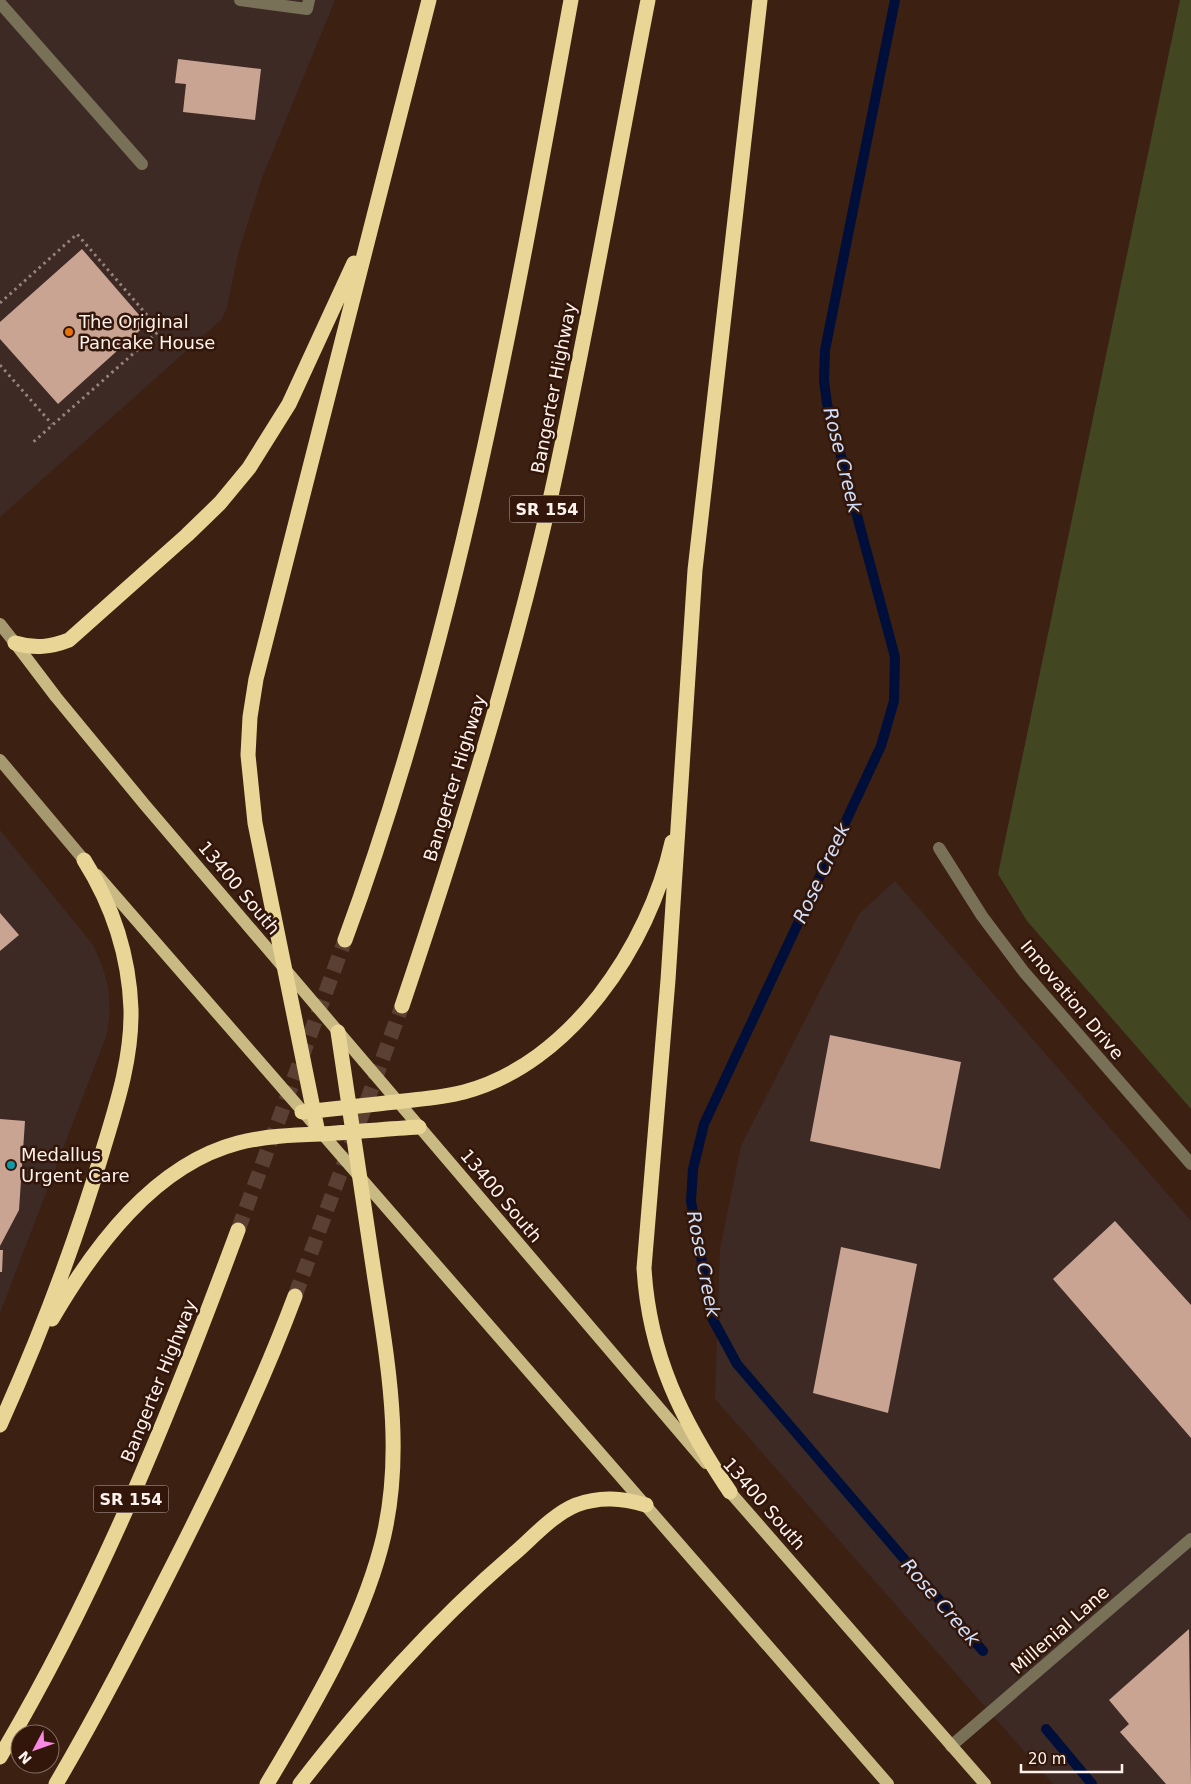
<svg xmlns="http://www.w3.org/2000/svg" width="1191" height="1784" font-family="'DejaVu Sans',sans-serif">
	<rect width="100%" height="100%" fill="#3c2012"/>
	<path fill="#3d2a25" d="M0 0H335L262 178 238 254 227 308 221 320 0 517Z
		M0 830 93 945 102 965 108 986 110 1010 107 1034 0 1313Z
		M895 881 1191 1221V1784H1053L715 1399 720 1249 741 1146 859 914Z"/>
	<path fill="#424721" d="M1180 0H1191V1109L1027 921 998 874Z"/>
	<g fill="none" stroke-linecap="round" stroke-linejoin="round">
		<path stroke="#000f3a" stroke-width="10" d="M895 0 825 350 824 380 827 404 895 657 894 701 881 746 704 1124 693 1169 691 1201 712 1318 737 1364 983 1651
			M1046 1729 1092 1784"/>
	</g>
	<path fill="#c9a493" d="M178 59 261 69 255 120 183 112 186 84 175 83Z
		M82 249 147 324 58 404 0 339V322Z
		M0 913 19 935 0 951Z
		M830 1035 961 1062 940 1169 810 1141Z
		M0 1119 25 1121 19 1210 0 1246Z
		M1115 1221 1191 1305V1438L1053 1279Z
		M841 1247 917 1264 888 1413 813 1393Z
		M0 1250H3L2 1272H0Z
		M1189 1629 1191 1784H1166L1120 1732 1129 1724 1109 1700Z"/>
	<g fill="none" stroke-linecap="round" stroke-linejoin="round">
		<path stroke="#594033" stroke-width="15" stroke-dasharray="15 8" stroke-linecap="butt" d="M238 1230 345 940
			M295 1296 402 1006"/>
		<path stroke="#98847a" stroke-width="3" stroke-dasharray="2.5 4" stroke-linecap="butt" d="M0 303 77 234 160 330 31 444
			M0 365 52 424"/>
		<path stroke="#787057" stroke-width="12" d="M240 0 307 9 309 0
			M0 3 142 164"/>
		<path stroke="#787057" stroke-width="12" d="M939 848 982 916 1024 972 1191 1164
			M951 1746 1191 1539"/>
		<path stroke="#a69970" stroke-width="12" d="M0 624 15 643
			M0 760 84 860"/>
		<path stroke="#c9b983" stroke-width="12" d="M15 643 56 697 145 805 706 1463
			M97 875 888 1784
			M723 1484 985 1784"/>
		<path stroke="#e9d595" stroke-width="15" d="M15 643C35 649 51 647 69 640L187 535 220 503 249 468 289 404 354 263
			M345 940C457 637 513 317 571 0
			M402 1006C459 837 512 666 552 491 588 328 616 164 648 0
			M302 1112C334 1109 365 1105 396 1102 419 1099 441 1098 464 1092 570 1064 649 946 672 842
			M317 1128 255 823 248 755 250 717 256 679 429 0
			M52 1319C94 1247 154 1165 238 1143 265 1136 293 1135 321 1134 354 1132 386 1129 419 1127
			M0 1425C40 1336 75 1244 103 1150 117 1104 132 1058 131 1009 129 955 113 906 84 860
			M730 1492C682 1421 649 1355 644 1268L668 980 695 570 760 0
			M0 1757C99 1590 171 1411 238 1230
			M56 1784C99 1711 137 1636 175 1561 219 1474 261 1387 295 1296
			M267 1784C311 1710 359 1630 381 1547 406 1454 387 1359 373 1266 362 1188 350 1110 338 1032
			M300 1784C367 1698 433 1623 516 1552 534 1536 554 1514 576 1505 600 1496 622 1498 646 1505"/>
	</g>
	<circle fill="#e8710a" stroke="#311609" stroke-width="2" cx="69" cy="332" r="5"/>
	<circle fill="#0f9aa8" stroke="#311609" stroke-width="2" cx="11" cy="1165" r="5"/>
	<g text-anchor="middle" stroke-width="5" stroke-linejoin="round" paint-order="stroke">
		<g fill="#311609" stroke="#c0b0a9" stroke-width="1">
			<rect x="509.5" y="495.5" width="75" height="27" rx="4"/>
			<rect x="93.5" y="1485.5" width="75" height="27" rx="4"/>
		</g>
		<g font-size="16" font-weight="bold" fill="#fef2ed">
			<text x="547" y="515">SR 154</text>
			<text x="131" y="1505">SR 154</text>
		</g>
		<g font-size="18" fill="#fef2ed" stroke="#311609" text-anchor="start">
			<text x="79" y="328">The Original<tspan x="79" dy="21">Pancake House</tspan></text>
			<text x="21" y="1161">Medallus<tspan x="21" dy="21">Urgent Care</tspan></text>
		</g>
		<g font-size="18" fill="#fef2ed" stroke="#311609">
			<text transform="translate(554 388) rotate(-79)" y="6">Bangerter Highway</text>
			<text transform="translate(455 778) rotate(-73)" y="6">Bangerter Highway</text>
			<text transform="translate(239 888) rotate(50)" y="6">13400 South</text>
			<text transform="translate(1072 1000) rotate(50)" y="6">Innovation Drive</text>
			<text transform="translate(501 1196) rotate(50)" y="6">13400 South</text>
			<text transform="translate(159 1381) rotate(-68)" y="6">Bangerter Highway</text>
			<text transform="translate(764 1504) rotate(49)" y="6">13400 South</text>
			<text transform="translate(1060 1630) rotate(-41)" y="6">Millenial Lane</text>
		</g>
		<g font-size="19" font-style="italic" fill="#cfe0ff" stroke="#311609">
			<text transform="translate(843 460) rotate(76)" y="7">Rose Creek</text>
			<text transform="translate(821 873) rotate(-65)" y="7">Rose Creek</text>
			<text transform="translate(704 1264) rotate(79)" y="7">Rose Creek</text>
			<text transform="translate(941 1602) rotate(49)" y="7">Rose Creek</text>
		</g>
	</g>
	<g transform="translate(35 1749) rotate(229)"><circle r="24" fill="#311609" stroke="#836e64"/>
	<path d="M0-4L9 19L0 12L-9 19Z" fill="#fb87e5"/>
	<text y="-8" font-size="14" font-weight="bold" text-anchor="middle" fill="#fef2ed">N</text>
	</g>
	<path d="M1021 1764v8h101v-8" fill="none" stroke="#fef2ed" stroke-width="2.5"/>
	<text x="1028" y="1764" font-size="15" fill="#fef2ed" stroke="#311609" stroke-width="4" paint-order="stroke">20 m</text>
</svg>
